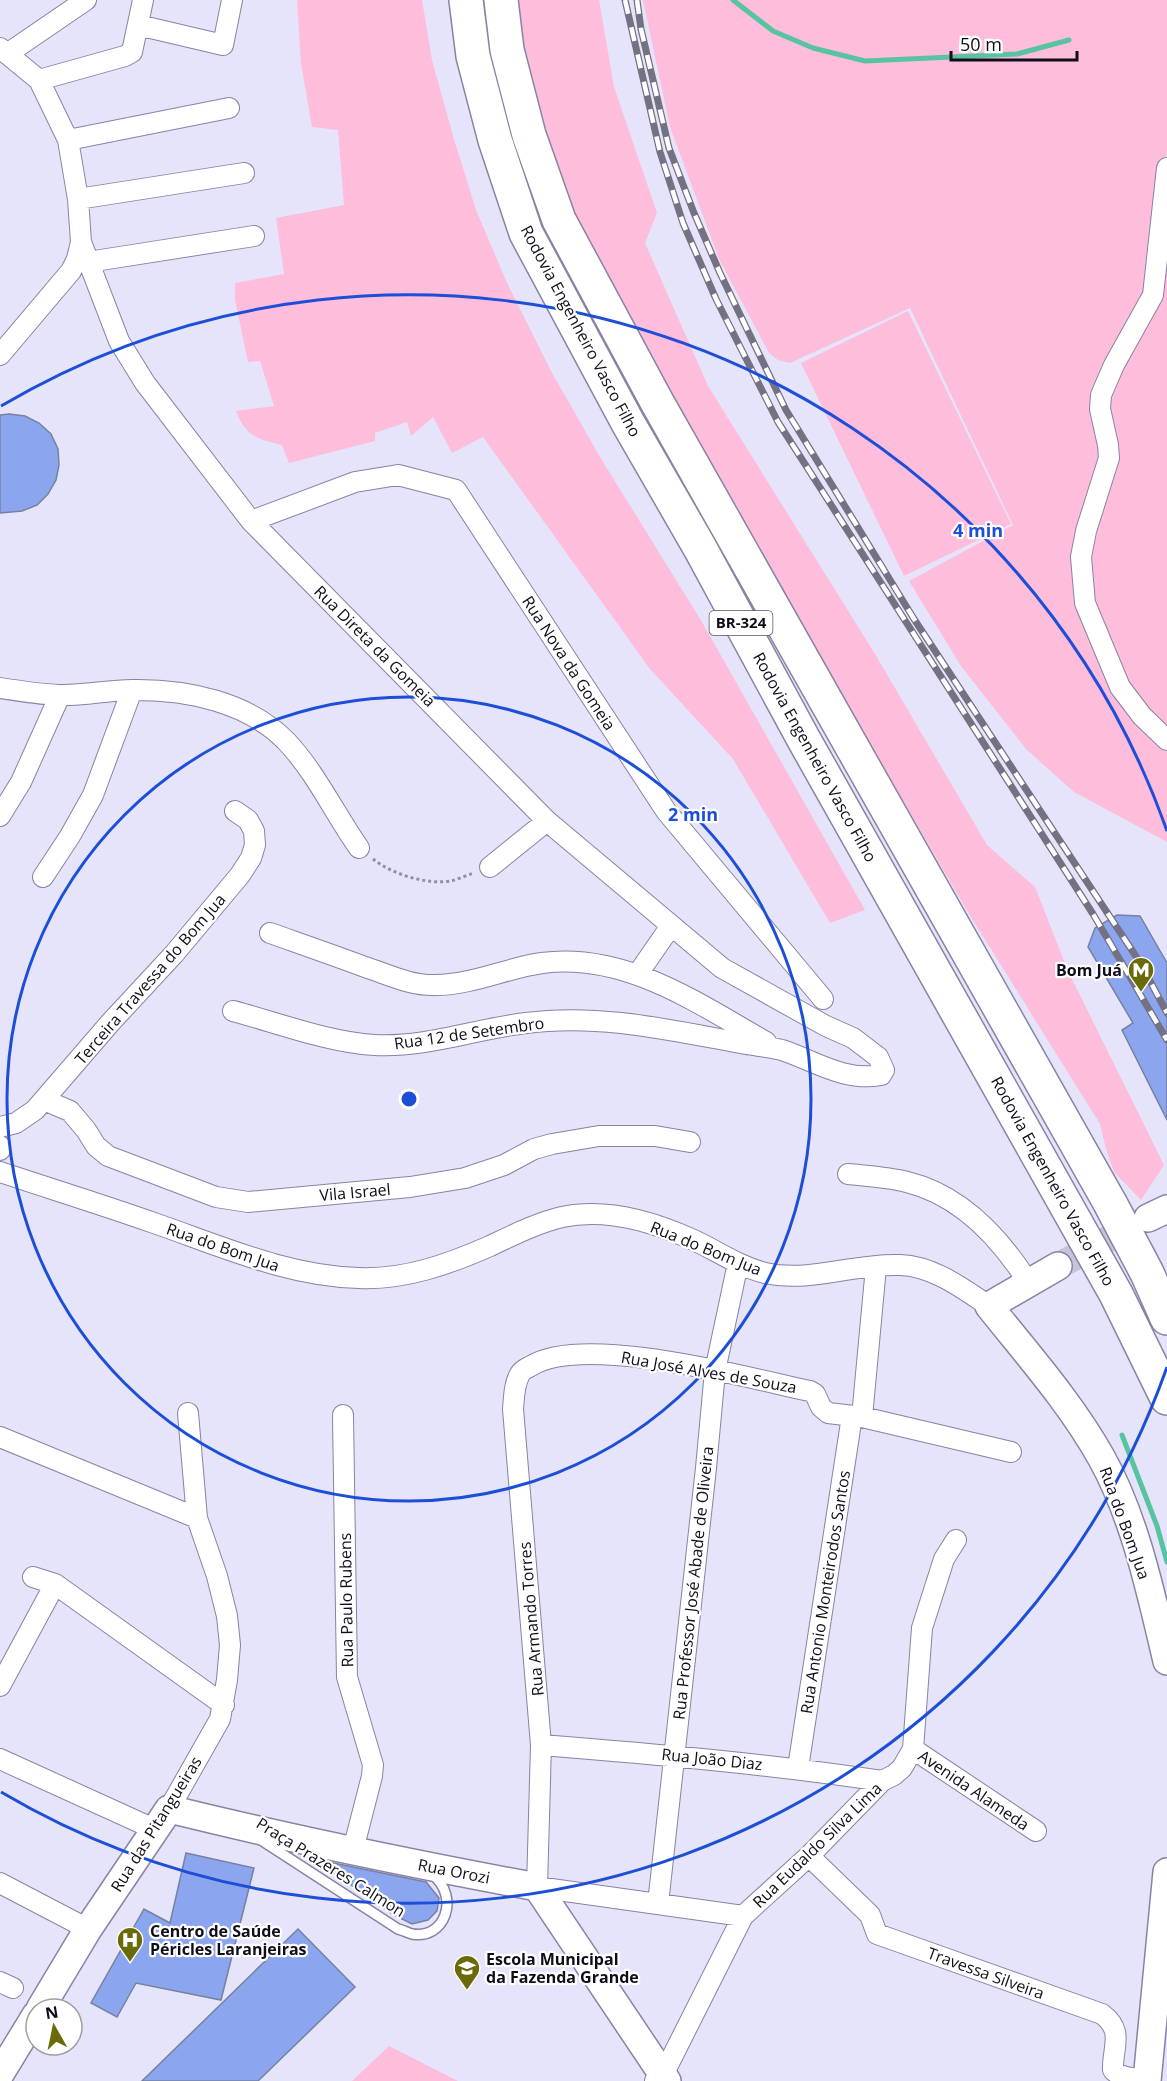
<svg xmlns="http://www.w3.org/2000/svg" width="1167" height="2081" font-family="'Open Sans',sans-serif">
	<rect width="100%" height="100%" fill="#e5e4fa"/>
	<path fill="#febddb" d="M297 0H422L432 60 453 136 476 210 507 283 551 371 600 457 702 622 865 910 830 923 733 759 650 669 483 437 452 453 433 417 411 436 407 422 375 433V441L289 463 282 445C258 439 246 437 236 411L274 406 260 361 248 362 235 300V283L284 274 276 218 344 205 338 130 312 127 301 63Z
		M518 0H599L614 87 657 213 645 243 708 386 875 654 987 845 1035 887 1068 971 1164 1165 1141 1200 1114 1172 1106 1149 1100 1124 969 914 838 689 724 499 560 191 524 49Z
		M643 0H1167V154L1162 161 1167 164V842L1074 792 1026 749 961 666 909 581 1013 525 910 308 790 363 778 360 769 353 719 259 670 127Z
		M908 311 1011 524 904 576 801 363Z
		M389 2046 458 2081H352Z"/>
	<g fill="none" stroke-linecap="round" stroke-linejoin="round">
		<path stroke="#57c3a1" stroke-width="5" d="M733 0 773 31 813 48 865 61 1017 54 1069 40
			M1122 1435 1157 1526 1167 1562"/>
	</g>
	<path fill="#8ca5ef" stroke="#7682a1" stroke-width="1.5" d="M9 414 25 416 39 423 51 434 58 449 59 465 56 480 48 494 37 505 22 511 0 513V415Z
		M1117 915 1140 916 1167 963V1120L1122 1030 1133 1023 1088 947 1095 928Z
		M186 1853 254 1868 221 2000 136 1983 117 2017 91 2003 144 1909 170 1923Z
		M314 1859 426 1882 439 1898 437 1911 428 1920 412 1924 394 1915Z
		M298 1929 355 1987 258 2081H142Z"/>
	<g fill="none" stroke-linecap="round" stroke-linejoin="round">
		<path stroke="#c5c4d8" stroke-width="27" stroke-dasharray="27 14" stroke-linecap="butt" d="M1058 1266 1142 1221"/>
		<g stroke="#8783a5" stroke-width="12">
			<path id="lane" d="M261 1840 398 1929C403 1930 408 1933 412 1934 445 1940 460 1897 433 1875"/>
		</g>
		<g stroke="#8783a5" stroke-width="22">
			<path id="street" d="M138 25 223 45 232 0
				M0 48 39 80 68 140 78 199 81 242 119 341 145 383 251 521 547 821 722 968 826 1026 853 1038 878 1057 884 1070 881 1075C845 1082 815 1061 782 1050 771 1047 758 1046 746 1044 674 1031 600 1013 526 1023 475 1029 426 1048 374 1045 328 1042 278 1023 233 1011
				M7 54 86 0
				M39 80 125 56 132 52 143 0
				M68 140 229 108
				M1167 168 1153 295 1114 365 1101 395 1100 409 1108 445 1109 458 1086 531 1081 557 1085 603 1120 687 1142 716 1167 740
				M78 199 244 173
				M88 262 254 236
				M0 355 71 271 77 259 81 242
				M251 521 355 482 398 475 456 490 666 811 823 999
				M0 688C19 691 39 694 59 695 83 696 108 690 132 690 186 689 249 702 287 742 316 773 335 814 359 848
				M0 816 21 782 60 695
				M490 867 547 821
				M43 877 70 836 93 795 132 690
				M270 933C301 944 333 955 365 967 387 974 411 986 435 985 472 985 506 968 542 963 625 952 697 1003 766 1042
				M637 975 666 933
				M44 1100 70 1111 86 1130 96 1146 108 1156 216 1197 248 1202 410 1187 465 1178 504 1165 534 1149 552 1144 599 1136H655L690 1142
				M0 1127 16 1123 35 1110 110 1023 174 954 240 875 251 858 255 845 254 831 248 820 235 811
				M0 1146V1150
				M0 1172C51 1189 103 1205 154 1223 221 1246 287 1276 359 1278 405 1280 449 1264 490 1246 513 1235 537 1223 562 1217 604 1208 651 1221 689 1238 715 1249 737 1266 765 1273 811 1283 854 1263 900 1265 933 1266 962 1288 989 1306
				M848 1174C867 1176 888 1177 907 1182 960 1195 1000 1238 1028 1282
				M343 1415 347 1677 373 1765 372 1776 353 1850
				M862 1417 876 1267
				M0 1437 197 1518
				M33 1577 55 1584 224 1705
				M0 1686 55 1584
				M541 1745C655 1754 769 1764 882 1781
				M913 1749 1036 1831
				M0 1759 154 1829
				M798 1768 852 1416
				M169 1809 220 1719 227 1680 230 1645 227 1616 217 1576 197 1518 188 1413
				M809 1856 870 1915 877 1934 1102 2014C1125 2031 1112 2048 1113 2070 1122 2079 1135 2078 1147 2079
				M0 1883 88 1929
				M658 1904 706 1468 715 1371 738 1263
				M743 1916 537 1887 541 1745 513 1409C514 1398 514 1384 520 1374 522 1370 527 1368 531 1366 584 1333 748 1378 810 1391L815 1394 821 1407 828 1413 862 1417 1011 1452
				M0 1982 13 1988
				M655 2081 663 2075 743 1916 809 1856 882 1781 894 1775 902 1768 913 1749 922 1628 944 1559 956 1540"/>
		</g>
		<g stroke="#8783a5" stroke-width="30">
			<path id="secondary" d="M1148 1218 1167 1209
				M1058 1266 989 1306C1028 1355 1070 1402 1101 1457 1135 1517 1151 1594 1167 1661
				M40 2009 88 1929 169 1809C291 1839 413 1864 537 1887L667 2081
				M0 2074 36 2015
				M1147 2081 1167 1872"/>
		</g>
		<g stroke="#8783a5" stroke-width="36">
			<path id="highway" d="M466 0 473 56 495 140 526 233 628 423 700 548 803 738 1116 1294 1167 1398
				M501 0 507 50 529 135 559 220 657 402 1110 1203 1147 1273 1167 1318"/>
		</g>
		<path stroke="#9190a2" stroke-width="3" stroke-dasharray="3 3" stroke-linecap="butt" d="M373 859C392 874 426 885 451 881 459 879 467 875 474 873"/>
		<use href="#lane" stroke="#fff" stroke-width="9"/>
		<use href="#street" stroke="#fff" stroke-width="20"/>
		<use href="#secondary" stroke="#fff" stroke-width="27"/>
		<use href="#highway" stroke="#fff" stroke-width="33"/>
		<g stroke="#737182" stroke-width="7">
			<path id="rail" d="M625 0 660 152 683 223 716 299 778 422 1093 914 1167 1040
				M637 0 641 29 669 148 694 213 720 273 786 410 914 619 1141 964 1167 1013"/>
		</g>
		<use href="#rail" stroke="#fff" stroke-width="4.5" stroke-dasharray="14" stroke-linecap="butt"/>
	</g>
	<g fill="none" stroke="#1d4ed8" stroke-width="3">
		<circle cx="409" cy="1099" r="402"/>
		<path d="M1167 1367A804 804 0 0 1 1 1792M1 406A804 804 0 0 1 1167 831"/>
	</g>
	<defs>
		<g id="metro-pin" transform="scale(1.35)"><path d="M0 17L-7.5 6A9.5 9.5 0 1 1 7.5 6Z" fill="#6a6a07" stroke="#fff"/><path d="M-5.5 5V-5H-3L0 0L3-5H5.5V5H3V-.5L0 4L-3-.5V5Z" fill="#fff"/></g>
		<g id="hospital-pin" transform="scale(1.35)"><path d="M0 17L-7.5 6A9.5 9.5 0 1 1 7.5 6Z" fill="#6a6a07" stroke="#fff"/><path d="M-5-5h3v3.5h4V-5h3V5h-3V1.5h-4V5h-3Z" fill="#fff"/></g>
		<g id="school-pin" transform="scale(1.35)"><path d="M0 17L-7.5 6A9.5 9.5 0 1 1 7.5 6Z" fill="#6a6a07" stroke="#fff"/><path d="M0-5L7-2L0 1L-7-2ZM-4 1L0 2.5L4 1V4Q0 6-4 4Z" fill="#fff"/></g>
	</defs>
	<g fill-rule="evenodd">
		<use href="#metro-pin" x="1141" y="970"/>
		<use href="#hospital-pin" x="130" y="1940"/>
		<use href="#school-pin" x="467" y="1968"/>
	</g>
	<g text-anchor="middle" stroke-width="4.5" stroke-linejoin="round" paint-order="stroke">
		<rect fill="#fff" stroke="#57565e" stroke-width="1.5" x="709.5" y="611" width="63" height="24" rx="4.5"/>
		<g font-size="15" font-weight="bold" fill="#0f0d19">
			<text x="741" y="628">BR-324</text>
		</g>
		<g font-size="16" fill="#0f0d19" stroke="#fff">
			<text transform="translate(581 331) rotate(62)" y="6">Rodovia Engenheiro Vasco Filho</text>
			<text transform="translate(375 646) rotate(45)" y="6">Rua Direta da Gomeia</text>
			<text transform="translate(569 663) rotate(57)" y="6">Rua Nova da Gomeia</text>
			<text transform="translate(815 757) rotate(61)" y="6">Rodovia Engenheiro Vasco Filho</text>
			<text transform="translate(150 979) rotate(-49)" y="6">Terceira Travessa do Bom Jua</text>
			<text transform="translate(469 1033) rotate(-8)" y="6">Rua 12 de Setembro</text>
			<text transform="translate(1053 1181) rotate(61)" y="6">Rodovia Engenheiro Vasco Filho</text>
			<text transform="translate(355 1192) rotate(-5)" y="6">Vila Israel</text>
			<text transform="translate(223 1247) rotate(19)" y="6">Rua do Bom Jua</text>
			<text transform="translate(706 1248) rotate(22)" y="6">Rua do Bom Jua</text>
			<text transform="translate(709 1372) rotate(10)" y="6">Rua José Alves de Souza</text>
			<text transform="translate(1125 1523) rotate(70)" y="6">Rua do Bom Jua</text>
			<text transform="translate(693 1583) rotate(-84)" y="6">Rua Professor José Abade de Oliveira</text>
			<text transform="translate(825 1592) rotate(-81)" y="6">Rua Antonio Monteirodos Santos</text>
			<text transform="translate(346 1600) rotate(-91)" y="6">Rua Paulo Rubens</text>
			<text transform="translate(531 1619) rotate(-95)" y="6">Rua Armando Torres</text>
			<text transform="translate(712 1759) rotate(6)" y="6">Rua João Diaz</text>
			<text transform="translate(974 1790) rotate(34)" y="6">Avenida Alameda</text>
			<text transform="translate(156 1824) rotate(-58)" y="6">Rua das Pitangueiras</text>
			<text transform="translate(817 1845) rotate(-44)" y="6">Rua Eudaldo Silva Lima</text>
			<text transform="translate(331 1867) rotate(32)" y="6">Praça Prazeres Calmon</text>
			<text transform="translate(454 1871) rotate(11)" y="6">Rua Orozi</text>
			<text transform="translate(986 1973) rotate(20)" y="6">Travessa Silveira</text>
		</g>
		<g font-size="16" font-weight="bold" fill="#0f0d19" stroke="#fff" text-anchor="start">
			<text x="1122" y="976" text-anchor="end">Bom Juá</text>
			<text x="150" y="1937">Centro de Saúde<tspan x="150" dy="18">Péricles Laranjeiras</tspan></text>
			<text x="486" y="1965">Escola Municipal<tspan x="486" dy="18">da Fazenda Grande</tspan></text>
		</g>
	</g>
	<circle cx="409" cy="1099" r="9" fill="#1d4ed8" stroke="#fff" stroke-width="3"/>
	<g font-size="18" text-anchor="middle" font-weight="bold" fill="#1d4ed8" stroke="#fff" stroke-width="4.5" stroke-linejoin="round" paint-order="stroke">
		<text x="978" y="537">4 min</text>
		<text x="693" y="821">2 min</text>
	</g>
	<g transform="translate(54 2027) rotate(351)"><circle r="28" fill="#ffffff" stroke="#9f9ea3" stroke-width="1.5"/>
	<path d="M0-4.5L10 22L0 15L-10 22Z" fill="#6a6a07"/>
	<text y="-9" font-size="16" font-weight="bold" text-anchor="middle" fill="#0f0d19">N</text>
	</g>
	<path d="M951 51v9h126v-9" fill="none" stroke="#0f0d19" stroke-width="3"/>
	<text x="960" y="51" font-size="18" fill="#0f0d19" stroke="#ffffff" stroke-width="4.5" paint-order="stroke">50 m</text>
</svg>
